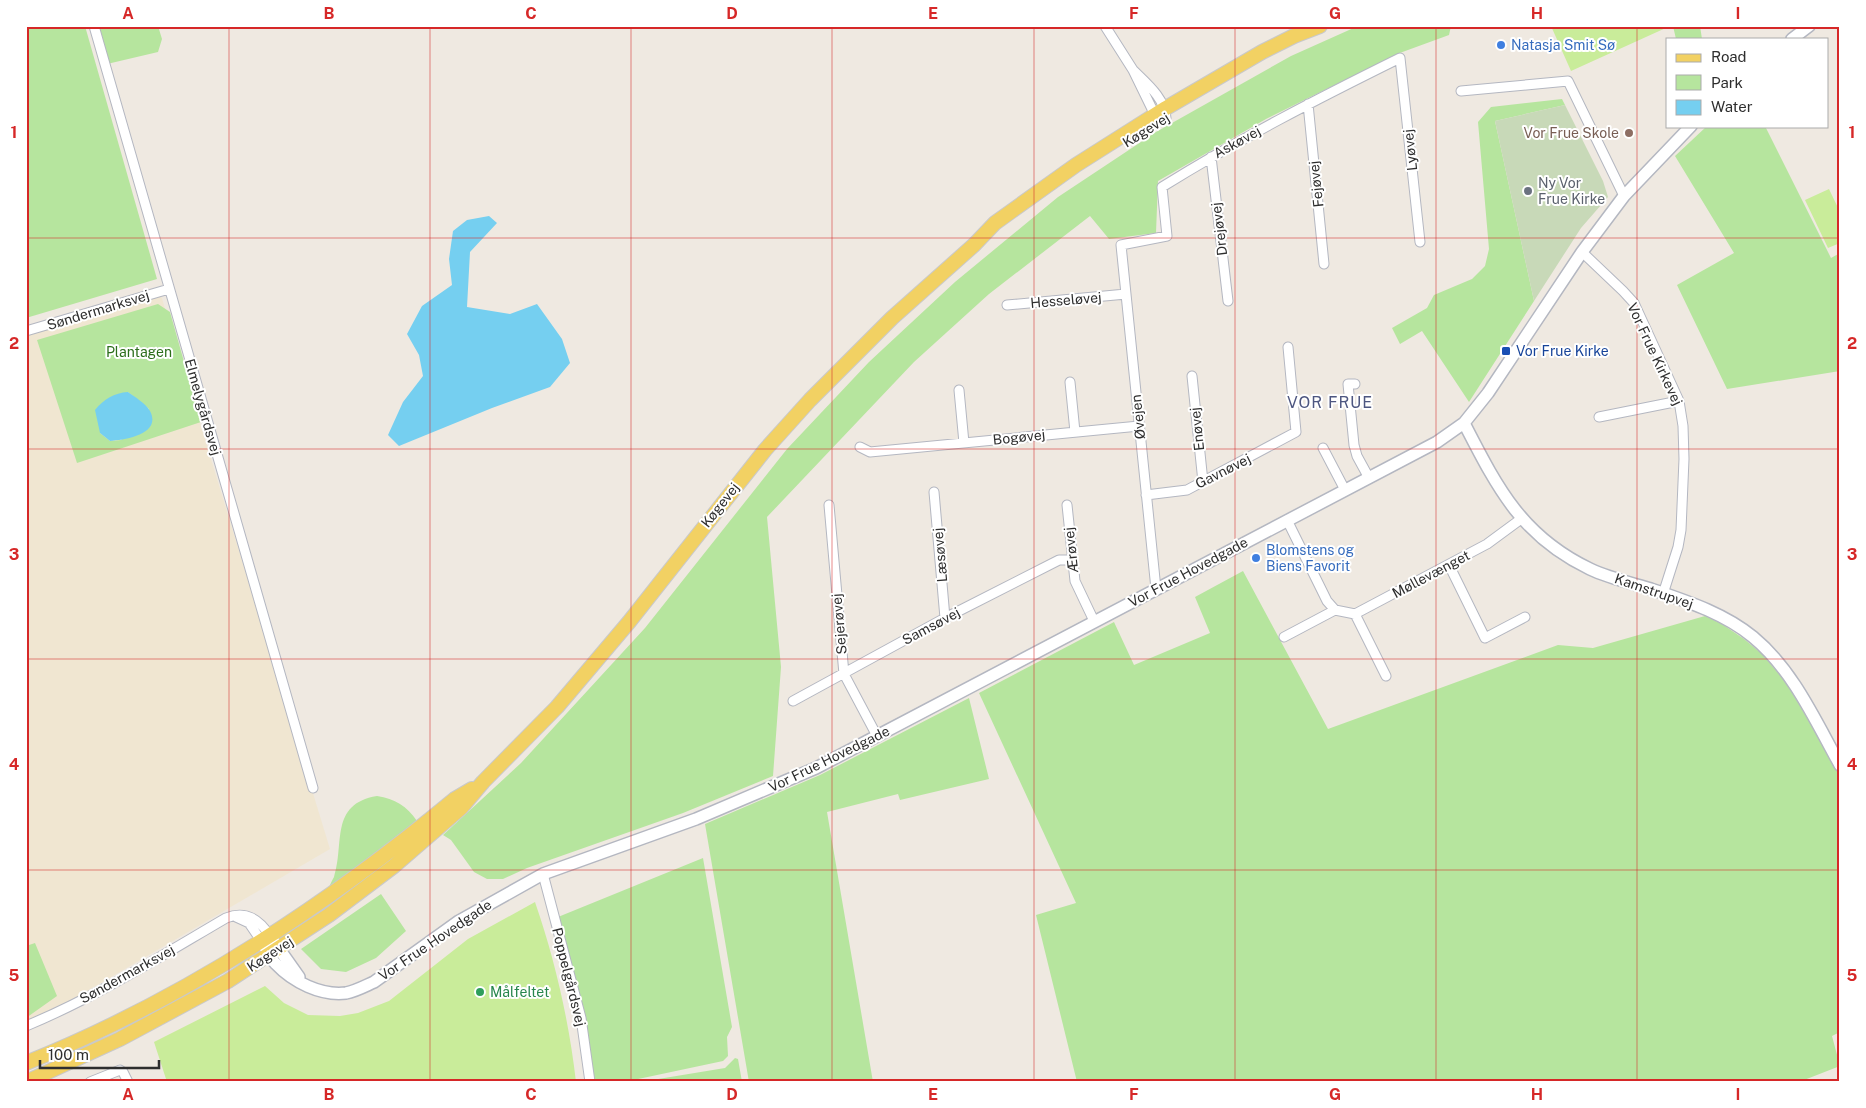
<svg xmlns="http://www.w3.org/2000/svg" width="1866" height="1108" font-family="'Public Sans',sans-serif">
	<rect width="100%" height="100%" fill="#efe9e1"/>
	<path fill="#f0e6d1" d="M160 292 330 849 26 1027V336Z"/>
	<path fill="#b6e59e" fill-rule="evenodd" d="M26 26H85L157 279 26 318Z
		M97 26H158L162 39 158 52 107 64Z
		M1358 26H1451L1449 35 1397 54 1266 119 1158 181 1156 233 1109 239 1090 216 989 294 914 362 767 517 781 667 773 776 683 813 527 868 503 879H487L474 872 451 840 443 835 521 763 645 628 787 449 869 362 955 282 1058 197 1156 132 1291 56Z
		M1673 26H1700L1702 39H1676Z
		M1562 99 1565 105 1495 121 1534 301 1469 402 1422 331 1400 344 1392 328 1427 308 1434 295 1472 279 1485 266 1489 249 1478 122 1491 107Z
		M1707 126H1765L1831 258 1840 253V371L1727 389 1677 285 1734 253 1675 156Z
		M158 304 170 312 201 422 77 463 37 340ZM128 392 149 409 121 440 110 441 100 433Z
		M1243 571 1328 729 1558 645 1593 648 1705 616 1722 624 1744 639 1761 653 1786 682 1840 774V1032L1832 1036 1840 1066 1799 1082H1077L1036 915 1076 903 979 693 1114 622 1134 665 1210 633 1195 597Z
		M969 698 989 779 900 800 898 794 827 812 873 1082H749L705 824 820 775Z
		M377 796C395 799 407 806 417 821L329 888C330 884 332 881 334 877 345 844 329 804 377 796Z
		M703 858 732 1027 727 1037 728 1056 723 1061 624 1082H595L585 1017 558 917Z
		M381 894 406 931 376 958 346 972 321 969 301 949Z
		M35 943 57 996 26 1018V946Z
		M735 1058 738 1059 742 1082H640L725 1068Z"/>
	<path fill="#c8d9b8" d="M1565 105 1603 181 1608 197 1581 228 1534 301 1495 121Z"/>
	<path fill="#c9ec9a" d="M1551 26H1668V27L1571 71Z
		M1829 189 1840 212V243L1828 248 1805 200Z
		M535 902C555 960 569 1021 576 1082H167L154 1042 265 986 284 1003 308 1015 340 1016 358 1013 389 1001 468 939Z"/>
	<path fill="#75cff0" d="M489 216 497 223 470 252 467 307 510 314 537 304 562 339 570 363 550 387 492 408 399 446 388 435 403 402 423 376 419 355 407 334 422 306 452 285 449 259 453 231 467 220Z
		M128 392C135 397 145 403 150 411 162 434 126 440 110 441L100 433 95 410C104 399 114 393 128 392Z"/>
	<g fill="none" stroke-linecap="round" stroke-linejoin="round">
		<g stroke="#b4b7c1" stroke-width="11">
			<path id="minor" d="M94 26 313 788
				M1105 26 1133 70 1153 111 1155 114 1166 118C1165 98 1146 83 1133 70
				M1461 91 1568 81 1624 196
				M1308 104 1324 264
				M1211 157 1228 301
				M1582 252 1623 291 1634 303 1679 401 1683 426 1684 459 1681 530 1678 547 1663 594
				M1007 305 1126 294
				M26 331 169 289
				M1192 376 1203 482
				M1070 382 1075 432
				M1355 384H1348L1354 445 1357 456 1369 478
				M959 390 964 443
				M1599 417 1679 401
				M860 447 870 452 1139 426
				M1323 448 1345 490
				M934 492 945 618
				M1146 495 1187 490 1296 432 1288 347
				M829 505 844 674 877 736
				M1067 505 1075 581 1094 621
				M1287 520 1327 601 1335 610 1355 614 1487 544 1521 519
				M1449 565 1485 638 1525 617
				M1156 589 1121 245 1167 236 1162 187C1239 139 1319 98 1400 58L1420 242
				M1355 614 1386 676
				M1284 637 1335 610
				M793 701 945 618 1059 560H1072
				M543 874 581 1018 590 1082
				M236 917 249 923 262 942
				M26 1026C96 997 161 956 226 918 246 910 259 919 270 936
				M90 1082 120 1070 123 1072 128 1082"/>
		</g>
		<g stroke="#b4b7c1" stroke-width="14">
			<path id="tertiary" d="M1792 39 1809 26
				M1464 423C1497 487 1521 536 1590 569 1609 578 1631 583 1651 589 1686 601 1724 613 1753 637 1793 670 1815 720 1840 765
				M270 936 299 977
				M262 942C266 949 270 958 276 964 293 982 321 996 346 993 356 991 365 986 374 982L459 921 543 874 696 819 816 768 1437 442 1464 423 1488 393 1582 252 1624 196 1691 126"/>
		</g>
		<g stroke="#c9c9c9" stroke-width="16">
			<path id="primary" d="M26 1063C183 1000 325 907 455 799L472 789
				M26 1082 120 1039 228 981 329 915 394 866 461 808 483 782 557 707 629 622 765 450 810 400 892 318 974 245 995 223 1076 165 1166 108 1262 52 1294 36 1320 26"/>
		</g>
		<use href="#minor" stroke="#fff" stroke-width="9"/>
		<use href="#tertiary" stroke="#fff" stroke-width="11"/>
		<use href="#primary" stroke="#f2d163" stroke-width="14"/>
	</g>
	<path fill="none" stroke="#d62828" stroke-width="1" stroke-opacity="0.55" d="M229 26V1082M430 26V1082M631 26V1082M832 26V1082M1034 26V1082M1235 26V1082M1436 26V1082M1637 26V1082M26 238H1840M26 449H1840M26 659H1840M26 870H1840"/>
	<g fill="#3f7fe0" stroke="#fff" stroke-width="2">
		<circle cx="1501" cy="45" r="5"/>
		<circle cx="1256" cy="558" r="5"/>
	</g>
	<circle fill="#8d6e63" stroke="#fff" stroke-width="2" cx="1629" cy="133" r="5"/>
	<circle fill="#6b7280" stroke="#fff" stroke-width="2" cx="1528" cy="191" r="5"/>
	<rect fill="#1a4fb4" stroke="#fff" stroke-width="2" x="1501" y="346" width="10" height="10" rx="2.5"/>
	<circle fill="#2e9e5b" stroke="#fff" stroke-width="2" cx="480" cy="992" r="5"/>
	<g text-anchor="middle" stroke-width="4" stroke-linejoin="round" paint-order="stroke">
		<g font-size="14" fill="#366cbe" stroke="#fff" text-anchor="start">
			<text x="1511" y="50">Natasja Smit Sø</text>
			<text x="1266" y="555">Blomstens og<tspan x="1266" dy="16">Biens Favorit</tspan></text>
		</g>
		<g font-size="14" fill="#2e2e2e" stroke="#fff">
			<text transform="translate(1146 130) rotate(-32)" y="5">Køgevej</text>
			<text transform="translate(1237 142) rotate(-29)" y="5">Askøvej</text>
			<text transform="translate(1410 150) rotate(-96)" y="5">Lyøvej</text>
			<text transform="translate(1316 184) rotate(-96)" y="5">Fejøvej</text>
			<text transform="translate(1219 229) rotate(-97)" y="5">Drejøvej</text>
			<text transform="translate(1066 300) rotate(-5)" y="5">Hesseløvej</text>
			<text transform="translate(98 310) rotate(-17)" y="5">Søndermarksvej</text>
			<text transform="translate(1655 354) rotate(65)" y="5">Vor Frue Kirkevej</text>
			<text transform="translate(203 407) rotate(74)" y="5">Elmelygårdsvej</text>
			<text transform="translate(1138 417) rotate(-96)" y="5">Øvejen</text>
			<text transform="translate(1197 429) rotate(-96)" y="5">Enøvej</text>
			<text transform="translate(1019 437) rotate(-6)" y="5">Bogøvej</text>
			<text transform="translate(1223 471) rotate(-27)" y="5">Gavnøvej</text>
			<text transform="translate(720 505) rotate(-52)" y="5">Køgevej</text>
			<text transform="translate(1071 550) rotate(-96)" y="5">Ærøvej</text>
			<text transform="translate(940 555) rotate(-95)" y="5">Læsøvej</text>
			<text transform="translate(1188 572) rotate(-28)" y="5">Vor Frue Hovedgade</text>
			<text transform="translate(1431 574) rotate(-28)" y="5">Møllevænget</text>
			<text transform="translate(1654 591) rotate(19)" y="5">Kamstrupvej</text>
			<text transform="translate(839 624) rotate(-95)" y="5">Sejerøvej</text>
			<text transform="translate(931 626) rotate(-28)" y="5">Samsøvej</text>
			<text transform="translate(829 759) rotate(-26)" y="5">Vor Frue Hovedgade</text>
			<text transform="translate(435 940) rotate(-34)" y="5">Vor Frue Hovedgade</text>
			<text transform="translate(270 954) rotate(-33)" y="5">Køgevej</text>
			<text transform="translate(127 974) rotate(-29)" y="5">Søndermarksvej</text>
			<text transform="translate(569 977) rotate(76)" y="5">Poppelgårdsvej</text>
		</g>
		<g font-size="14" fill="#785e54" stroke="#fff" text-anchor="end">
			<text x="1619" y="138">Vor Frue Skole</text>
		</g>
		<g font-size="14" fill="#5b616d" stroke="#fff" text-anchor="start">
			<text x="1538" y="188">Ny Vor<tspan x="1538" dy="16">Frue Kirke</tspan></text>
		</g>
		<g font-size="14" fill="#164399" stroke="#fff" text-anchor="start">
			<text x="1516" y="356">Vor Frue Kirke</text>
		</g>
		<g font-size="14" fill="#2c6e1b" stroke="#fff">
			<text x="139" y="357">Plantagen</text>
		</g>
		<g font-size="14" fill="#27864d" stroke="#fff" text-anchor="start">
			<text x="490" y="997">Målfeltet</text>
		</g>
		<g font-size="16" letter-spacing="1" fill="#4d5680" stroke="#fff">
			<text x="1330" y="408">VOR FRUE</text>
		</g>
	</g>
	<rect width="1866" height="1108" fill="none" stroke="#ffffff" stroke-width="55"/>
	<rect x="1666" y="38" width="162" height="90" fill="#ffffff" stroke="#ababab"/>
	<rect x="1676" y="54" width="25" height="8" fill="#f2d163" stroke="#ababab"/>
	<text x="1711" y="62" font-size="15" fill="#2e2e2e">Road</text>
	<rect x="1676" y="75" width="25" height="15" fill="#b6e59e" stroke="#ababab"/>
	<text x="1711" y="88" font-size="15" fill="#2e2e2e">Park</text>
	<rect x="1676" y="100" width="25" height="15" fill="#75cff0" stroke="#ababab"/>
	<text x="1711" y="112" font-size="15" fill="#2e2e2e">Water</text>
	<path d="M40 1060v8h119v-8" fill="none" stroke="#2e2e2e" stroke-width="2.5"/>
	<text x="48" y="1060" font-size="15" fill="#2e2e2e" stroke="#ffffff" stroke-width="4" paint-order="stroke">100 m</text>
	<rect x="28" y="28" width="1810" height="1052" fill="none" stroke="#d62828" stroke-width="2"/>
	<g font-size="16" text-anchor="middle" font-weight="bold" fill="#d62828">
		<text x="128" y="19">A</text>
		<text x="329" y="19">B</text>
		<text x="531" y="19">C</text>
		<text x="732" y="19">D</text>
		<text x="933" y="19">E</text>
		<text x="1134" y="19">F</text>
		<text x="1335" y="19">G</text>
		<text x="1537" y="19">H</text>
		<text x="1738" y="19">I</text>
		<text x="14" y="138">1</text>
		<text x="1852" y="138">1</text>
		<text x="14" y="349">2</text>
		<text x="1852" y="349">2</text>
		<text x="14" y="560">3</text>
		<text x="1852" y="560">3</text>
		<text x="14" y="770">4</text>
		<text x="1852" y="770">4</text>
		<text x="14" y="981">5</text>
		<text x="1852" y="981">5</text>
		<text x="128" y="1100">A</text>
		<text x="329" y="1100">B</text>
		<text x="531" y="1100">C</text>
		<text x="732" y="1100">D</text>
		<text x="933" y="1100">E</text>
		<text x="1134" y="1100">F</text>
		<text x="1335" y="1100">G</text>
		<text x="1537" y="1100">H</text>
		<text x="1738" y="1100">I</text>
	</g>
</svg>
